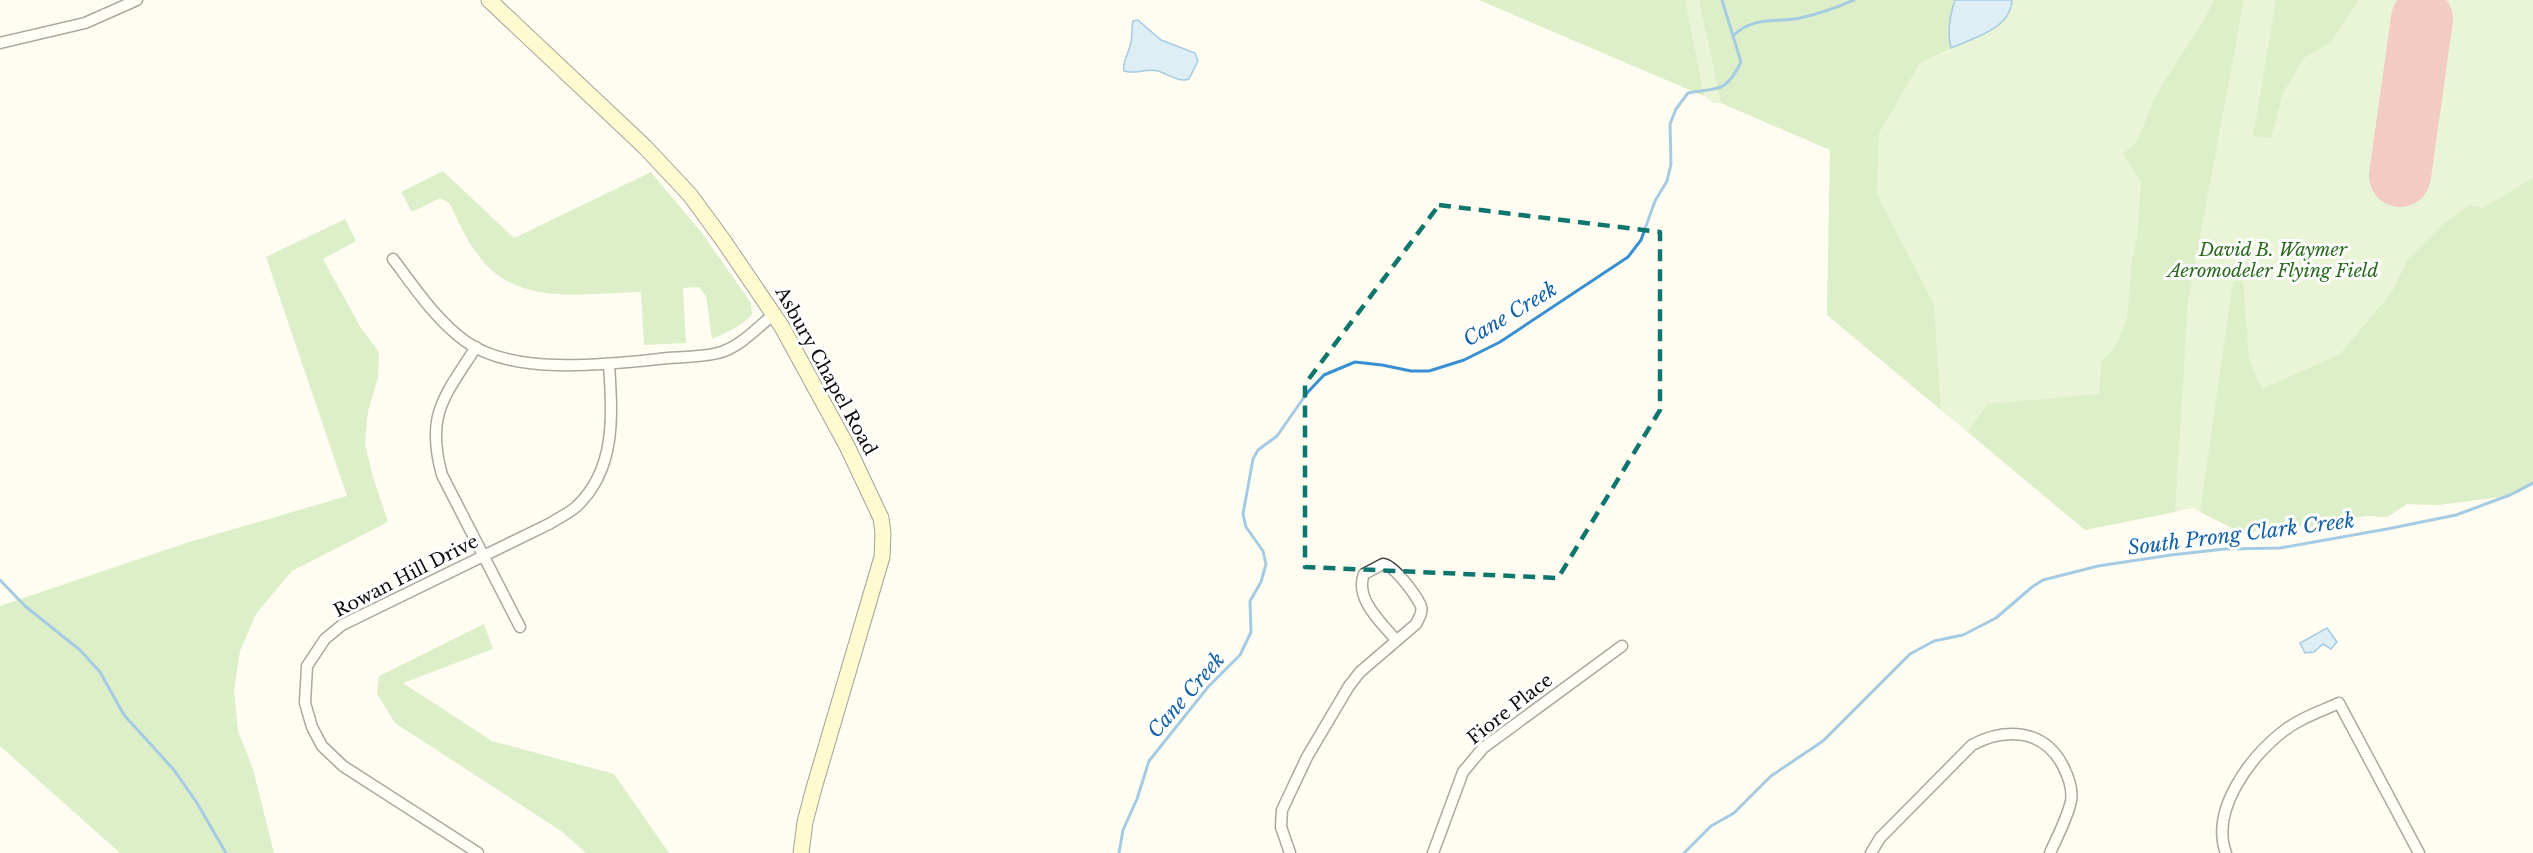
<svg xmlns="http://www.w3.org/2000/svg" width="2533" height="853" font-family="'Libre Baskerville',serif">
	<rect width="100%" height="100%" fill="#fffdf1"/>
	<path fill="#d1ebb9" d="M1479 0H2533V484L2518 493 2500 497 2438 505 2407 504 2387 517 2368 516 2336 520 2313 527 2297 526 2281 533 2257 531 2244 534 2193 508 2085 530 1827 315 1830 150 1721 103H1713L1704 96Z"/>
	<path fill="#b4dd98" d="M1479 0H1685L1704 96Z
		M1699 0H1955C1950 15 1947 33 1951 48L1920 63 1879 133 1877 194 1934 305 1941 410 1827 315 1830 150 1721 103Z
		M2214 0H2244L2188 302 2175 512 2085 530 1968 432 1987 404 2099 394 2101 362 2115 347 2127 319 2132 260 2137 238 2141 182 2123 154 2137 141 2157 93 2204 20Z
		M2276 0H2359L2331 42 2304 58 2283 93 2271 138 2253 136Z
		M443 171 514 238 651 172 702 233 751 303 752 314C743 326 725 333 712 339L706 296 699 287 683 288 686 343 644 345 641 292C584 293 516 308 478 255 466 240 458 220 449 203L440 198 412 212 401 192Z
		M2533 178V484L2518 493 2500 497 2438 505 2407 504 2387 517 2368 516 2336 520 2313 527 2297 526 2281 533 2257 531 2244 534 2200 512 2233 281H2243L2249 359 2262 389 2340 354 2392 292 2408 259 2442 225 2469 205 2483 208Z
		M345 219 356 241 323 259 361 328 379 352 378 378 368 411 365 444 373 477 388 522 292 571 256 614 240 651 234 691 238 731 253 769 274 853H120L0 746V606L186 543 347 496 266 257Z
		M484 624 493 649 403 683 492 741 614 774 669 853H586L561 831 395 723 377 694 379 676Z"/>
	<path fill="#b4dcf8" stroke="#398fd2" stroke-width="1.5" d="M1955 0H2012C2011 29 1973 38 1951 48 1947 33 1950 15 1955 0Z
		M1138 20 1161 40 1195 53 1198 61 1189 79C1179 83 1168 74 1158 71 1146 68 1135 75 1124 71 1122 61 1128 55 1130 46 1133 38 1131 29 1133 21Z
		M2327 628 2337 642 2331 649 2323 644 2314 652 2305 653 2300 643Z"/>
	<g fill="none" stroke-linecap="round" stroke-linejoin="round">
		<path stroke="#398fd2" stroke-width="3" d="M1734 35C1753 16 1776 23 1800 18 1819 14 1836 8 1854 0
			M0 580 25 606 80 650 100 672 124 715 174 770 197 803 226 853
			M1119 853 1123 830 1137 799 1149 761 1208 687 1240 655 1251 632 1250 601 1261 582 1266 564 1263 551 1246 527 1243 514 1253 459 1258 450 1277 436 1307 393 1324 375 1355 362 1382 365 1411 371H1429L1464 360 1500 342 1628 257 1641 240 1655 201 1667 181 1671 164 1670 124 1676 109 1688 93C1719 87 1725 94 1741 62L1722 0
			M1684 853 1711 826 1734 813 1771 776 1823 741 1910 654 1934 641 1963 635 1996 618 2032 587 2043 580 2098 566 2171 555 2225 549 2280 548 2387 529 2456 515 2510 495 2533 483"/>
		<path stroke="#e2908a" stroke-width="62" d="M2400 176 2422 19"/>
		<g stroke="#424242" stroke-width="13">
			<path id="minor" d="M0 43 85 23 137 0
				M393 259C415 288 436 320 465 341 514 377 611 364 668 358 684 357 702 357 718 353 739 348 757 328 774 314
				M476 347C445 396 425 414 442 475L520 627
				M478 853 343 766 322 746 312 727 305 703 307 666 325 639 342 625 549 524C558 518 570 513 577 506 617 468 612 413 609 364
				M1290 853 1281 827 1282 810 1307 757 1349 686 1360 672 1416 624C1419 618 1423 612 1421 606 1416 595 1394 565 1383 564L1364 574C1354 599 1382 623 1396 640
				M1433 853 1463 772 1483 748 1622 646
				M1871 853 1880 838 1972 745C2005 727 2044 729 2063 766 2068 776 2073 790 2071 801 2067 819 2057 837 2050 853
				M2226 853C2210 810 2250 758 2281 733 2298 719 2319 712 2339 703L2419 853"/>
		</g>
		<g stroke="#313131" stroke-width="17">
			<path id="secondary" d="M489 0 645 147 690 195 723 240 782 327 847 446 881 518 883 533 882 557 814 788 805 822 801 853"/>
		</g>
		<use href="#minor" stroke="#fff" stroke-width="10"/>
		<use href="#secondary" stroke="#fff9ac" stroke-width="15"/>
	</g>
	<path d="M0 0H2533V853H0ZM1439 205 1660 232V410L1558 578 1305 567V384Z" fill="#fffdf1" fill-opacity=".55" fill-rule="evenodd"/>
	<path fill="none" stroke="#0f766e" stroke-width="4.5" stroke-dasharray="12 8" stroke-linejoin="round" d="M1439 205 1660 232V410L1558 578 1305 567V384Z"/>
	<g text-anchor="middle" stroke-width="6" stroke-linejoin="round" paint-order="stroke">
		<g font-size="18" font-style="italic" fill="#2a6a1d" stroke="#fff">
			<text x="2273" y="256">David B. Waymer<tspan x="2273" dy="21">Aeromodeler Flying Field</tspan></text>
		</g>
		<g font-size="18" fill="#0f0f0f" stroke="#fff">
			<text transform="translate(826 371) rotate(61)" y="6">Asbury Chapel Road</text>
			<text transform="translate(406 576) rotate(-27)" y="6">Rowan Hill Drive</text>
			<text transform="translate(1510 709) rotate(-38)" y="6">Fiore Place</text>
		</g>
		<g font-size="20" font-style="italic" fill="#1361a6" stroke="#fff">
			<text transform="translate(1510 314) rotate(-31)" y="7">Cane Creek</text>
			<text transform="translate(2241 534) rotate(-7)" y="7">South Prong Clark Creek</text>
			<text transform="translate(1186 695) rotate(-49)" y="7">Cane Creek</text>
		</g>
	</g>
</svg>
